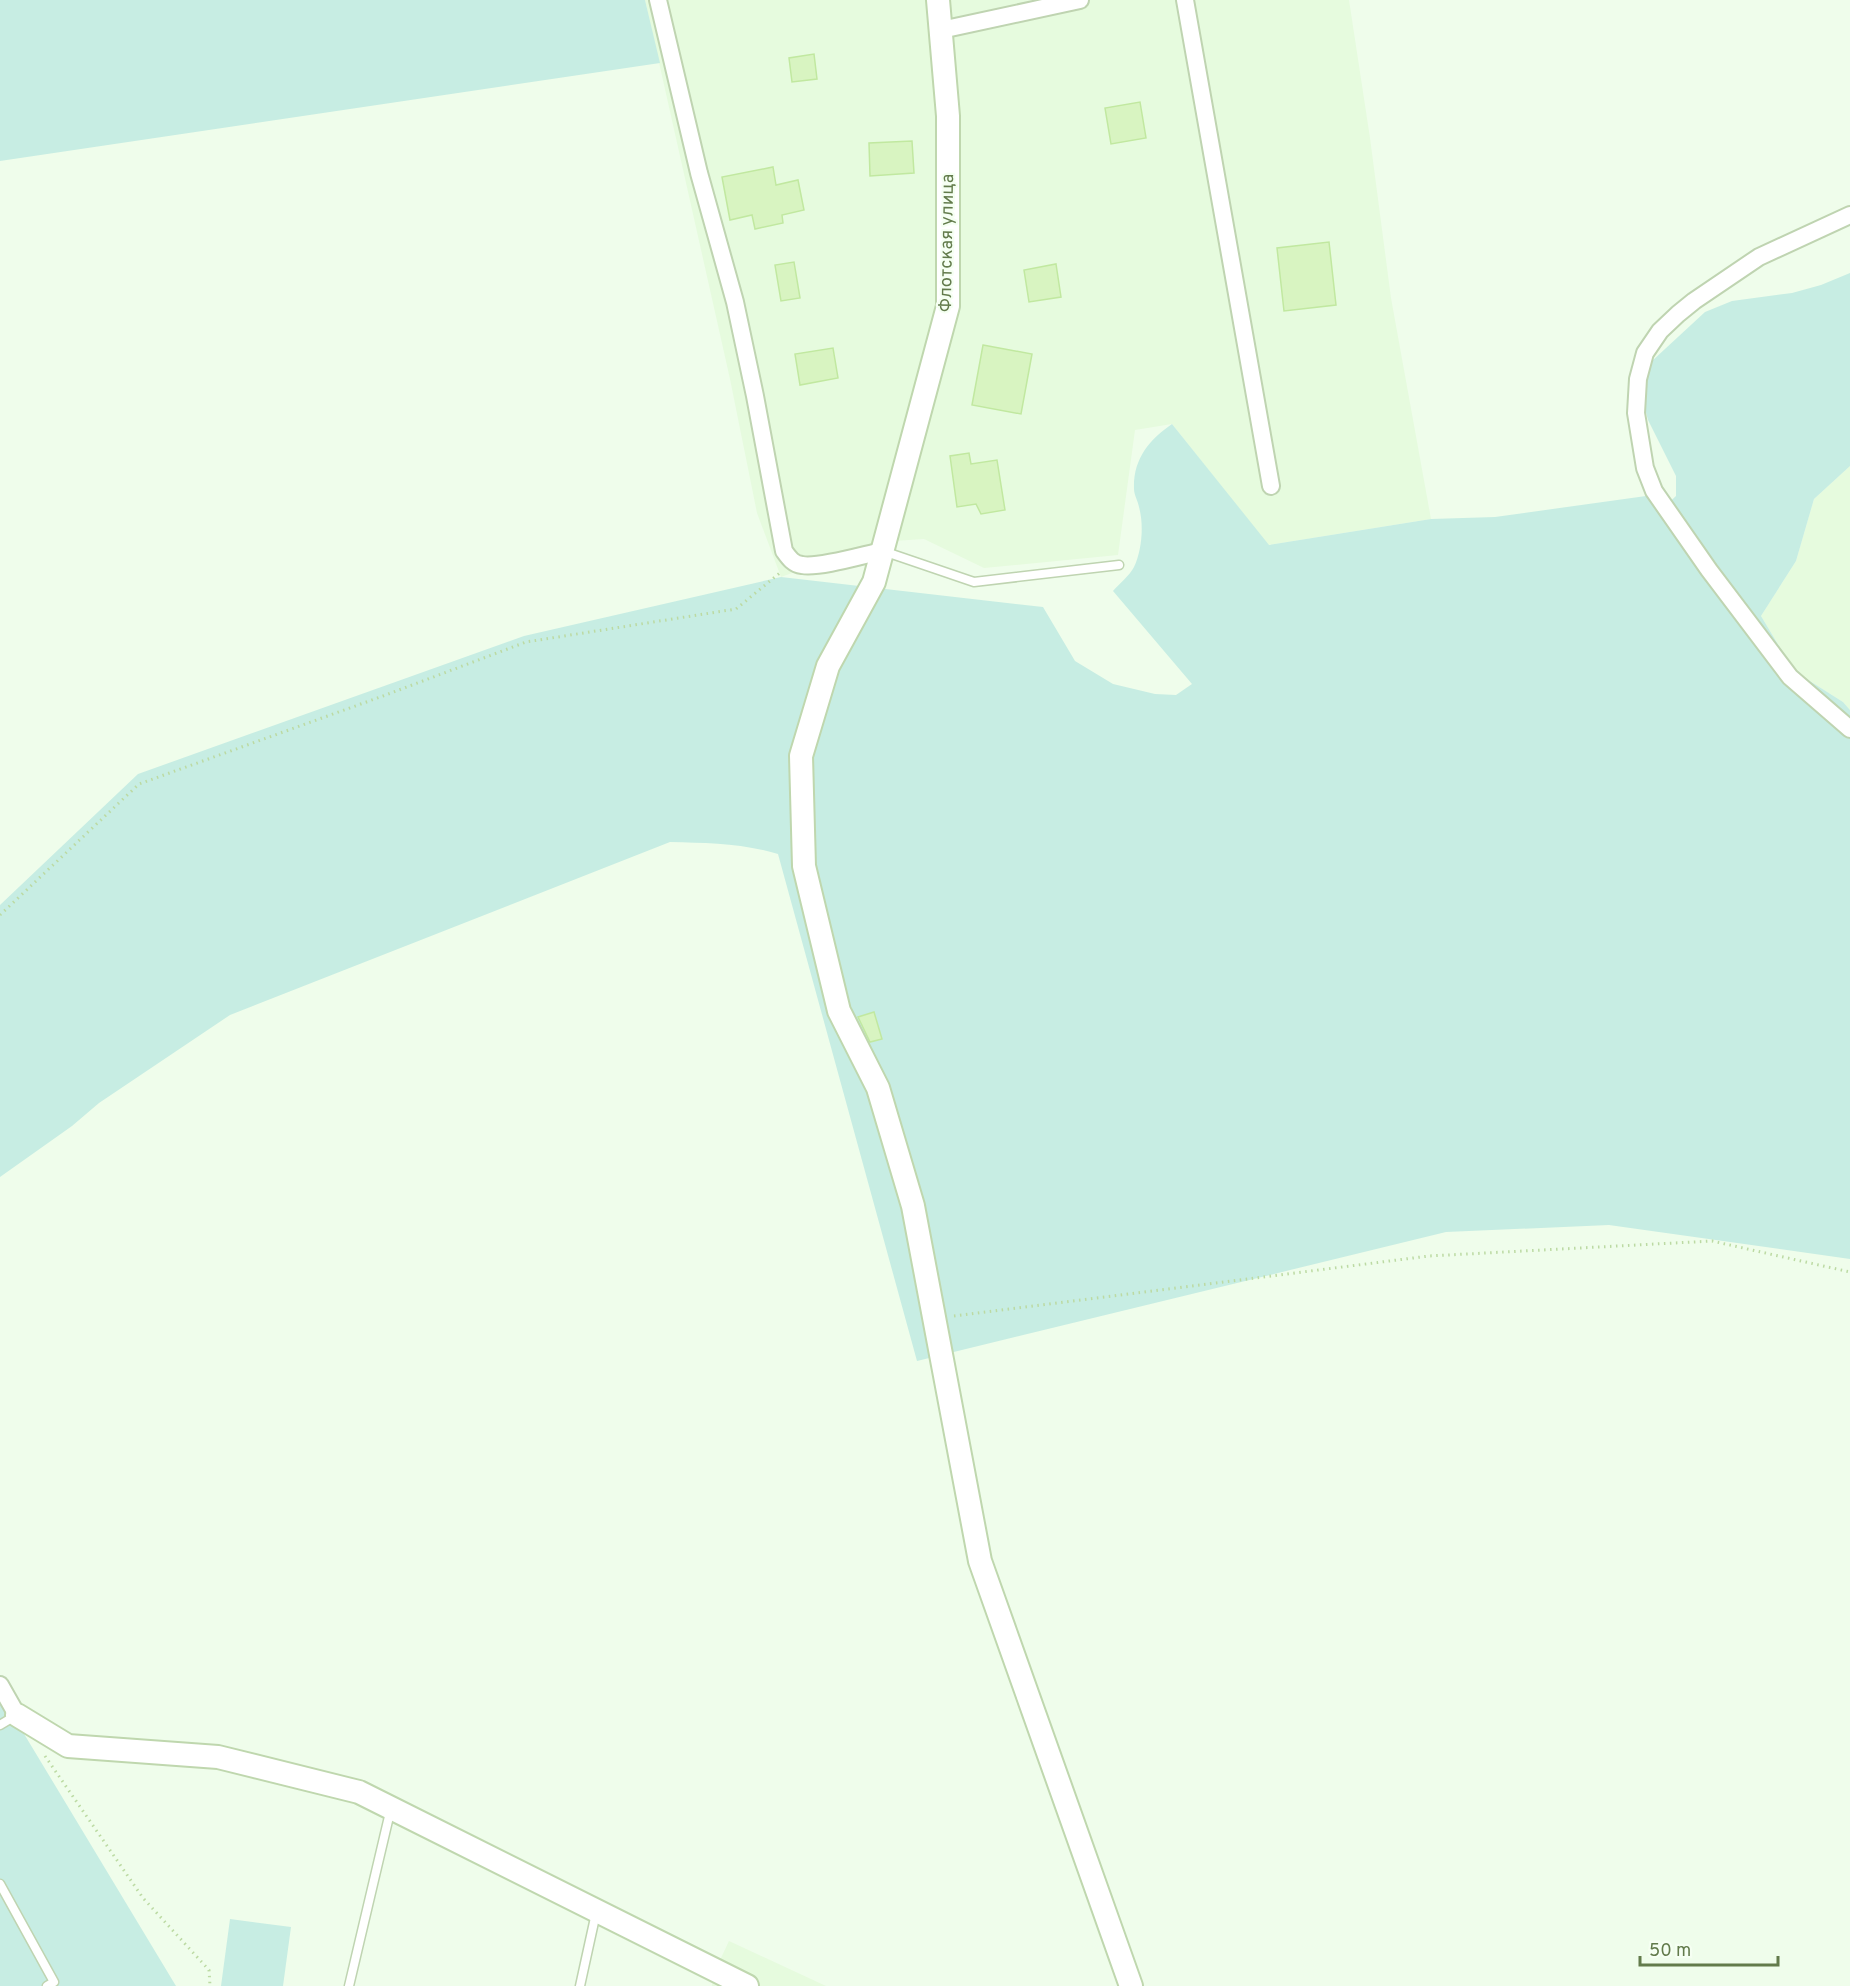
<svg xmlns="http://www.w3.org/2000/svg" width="1850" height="1986" font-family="Overpass,sans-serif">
	<rect width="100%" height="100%" fill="#effdeb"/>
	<path fill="#e6fbde" d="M645 0H1349L1370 138 1391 298 1431 519 1268 545 1172 424 1135 430 1118 555 984 568 924 539 878 542 781 577 757 513 730 379Z
		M1850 466V710L1843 702 1794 671 1761 616 1796 561 1814 499Z
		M729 1941 826 1986H712L713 1975Z"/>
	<path fill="#c7ede3" d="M0 0H645L660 63 0 161Z
		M1850 273V466L1814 499 1796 561 1761 616 1794 671 1843 702 1850 710V1259L1609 1225 1446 1232 917 1361 778 854C741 843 708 843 670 842L230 1015 99 1103 72 1126 0 1177V905L138 774 524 636 781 577 1043 607 1075 661 1113 684 1155 694 1176 695 1192 684 1113 591C1119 584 1130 575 1134 567 1142 550 1144 525 1139 507 1138 501 1134 495 1134 489 1133 459 1149 440 1172 424L1269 545 1431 519 1495 517 1646 496 1662 509 1676 496V476L1648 420 1643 401 1646 379 1652 361 1705 312 1732 301 1792 293 1821 285Z
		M0 1694 176 1986H0Z
		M230 1919 291 1927 283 1986H221Z"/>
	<path fill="#d8f4c1" stroke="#c1e8a0" stroke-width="1.5" d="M814 54 817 79 792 82 789 58Z
		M1140 102 1146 138 1111 144 1105 108Z
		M912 141 914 173 870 176 869 143Z
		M773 167 776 185 798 180 804 210 782 215 783 223 755 229 752 215 730 220 722 177Z
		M1329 242 1336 305 1284 311 1277 248Z
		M794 262 800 298 781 301 775 265Z
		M1056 264 1061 297 1029 302 1024 270Z
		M983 345 1032 354 1021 414 972 405Z
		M833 348 838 378 800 385 795 354Z
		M969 453 971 464 997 460 1005 510 981 514 976 504 957 507 950 456Z
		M874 1012 882 1039 870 1042 858 1017Z"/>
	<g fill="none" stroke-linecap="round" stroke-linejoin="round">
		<g stroke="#bfd4b1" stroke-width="11">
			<path id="lane" d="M883 551 974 582 1119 565
				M0 1725 15 1716
				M0 1884 54 1982 47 1986
				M349 1986 391 1808
				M580 1986 596 1913"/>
		</g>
		<g stroke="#bfd4b1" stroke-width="20">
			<path id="street" d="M658 0 699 173 735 302 755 396 784 551C789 558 793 564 802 565 820 568 863 555 882 551
				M1185 0 1271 486
				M941 30 1080 0
				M1850 215 1759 257 1694 301 1678 314 1660 331 1645 353 1638 379 1636 413 1645 468 1654 491 1709 570 1790 677 1850 729
				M0 1685 17 1715"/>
		</g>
		<g stroke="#bfd7ae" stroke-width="26">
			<path id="secondary" d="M938 0 948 116V306L874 582 828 666 801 756 804 866 839 1011 878 1088 913 1206 980 1561 1131 1986
				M17 1715 68 1746 218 1757 359 1792 747 1986"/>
		</g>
		<path stroke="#bcdaa3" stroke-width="3" stroke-dasharray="1.5 4.5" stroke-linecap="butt" d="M0 915 139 784 383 696 526 642 736 609 781 572
			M954 1316 1429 1256 1712 1241 1850 1272
			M45 1756 143 1898 209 1970 210 1986"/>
		<use href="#lane" stroke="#fff" stroke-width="8"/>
		<use href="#street" stroke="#fff" stroke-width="16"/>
		<use href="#secondary" stroke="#fff" stroke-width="22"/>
	</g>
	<g text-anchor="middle" stroke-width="4.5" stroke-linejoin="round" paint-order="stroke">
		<g font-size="18" fill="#627b4b" stroke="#f5fff2">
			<text transform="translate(946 243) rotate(-89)" y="6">Флотская улица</text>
		</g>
	</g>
	<path d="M1640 1956v9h138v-9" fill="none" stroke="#627b4b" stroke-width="3"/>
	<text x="1649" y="1956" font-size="18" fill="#627b4b" stroke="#f5fff2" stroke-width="4.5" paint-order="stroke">50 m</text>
</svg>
